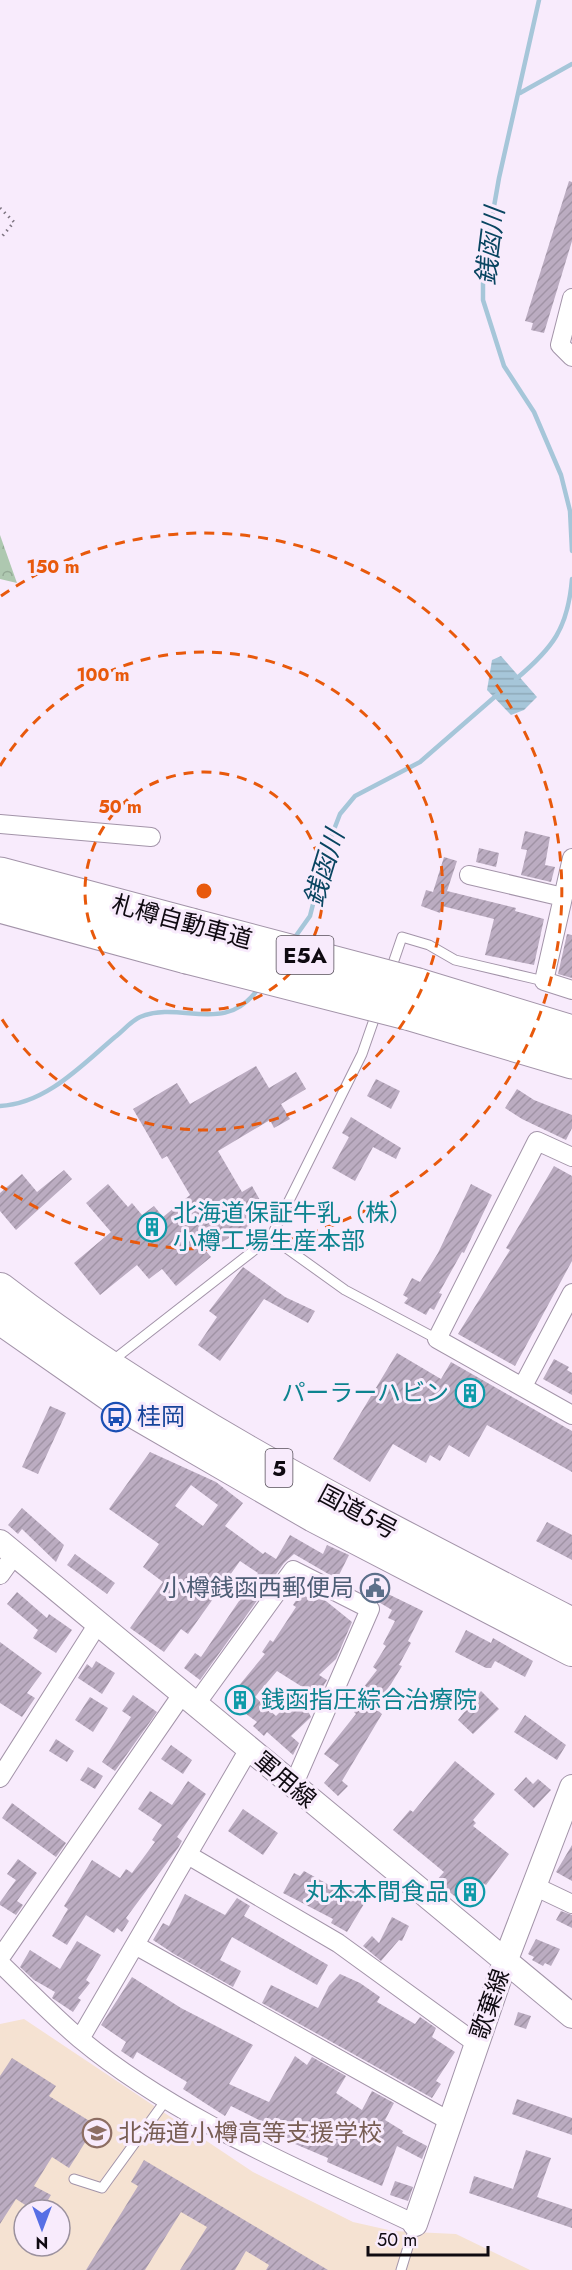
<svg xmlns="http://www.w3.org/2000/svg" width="572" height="2270" font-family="Jost,'Noto Sans JP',sans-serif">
	<defs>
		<pattern id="forest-crowns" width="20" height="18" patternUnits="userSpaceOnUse" patternTransform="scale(1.5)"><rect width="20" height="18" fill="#aec8b0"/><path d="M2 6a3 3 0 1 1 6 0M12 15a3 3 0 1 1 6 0" fill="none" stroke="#94aa96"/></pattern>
		<pattern id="water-rules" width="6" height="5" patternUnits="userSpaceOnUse" patternTransform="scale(1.5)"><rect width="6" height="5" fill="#a6c6d9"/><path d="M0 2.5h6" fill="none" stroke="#8ea9b9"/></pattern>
		<pattern id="building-hatch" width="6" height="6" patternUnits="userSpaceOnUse" patternTransform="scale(1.5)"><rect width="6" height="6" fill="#bbacc1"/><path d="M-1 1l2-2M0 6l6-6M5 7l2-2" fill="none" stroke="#a093a5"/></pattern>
	</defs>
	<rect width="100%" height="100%" fill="#f8ebfc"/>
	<path fill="#f5e2d2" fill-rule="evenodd" d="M24 2019 253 2172 353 2222 393 2231 456 2234 530 2270H0V2024ZM24 2210H60V2246H24Z"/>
	<path fill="url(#forest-crowns)" d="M0 535 17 583 0 579Z"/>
	<path fill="url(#water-rules)" d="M501 656 537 697 524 710 511 715 487 690 492 660Z"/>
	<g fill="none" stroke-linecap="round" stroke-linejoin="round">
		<path stroke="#a6c6d9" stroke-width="4.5" d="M539 0 499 178 483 269V300L504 366 534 412 561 475 570 511 572 551
			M520 93 572 64
			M516 679C553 648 568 628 572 579
			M293 940 310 916 328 845 340 814 355 796 420 762 498 694
			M0 1106C46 1104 82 1065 115 1037 123 1031 131 1021 140 1017 182 1000 224 1036 258 989"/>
	</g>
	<path fill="url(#building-hatch)" fill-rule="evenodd" d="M569 181 572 182V241L544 333 531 330 533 323 525 321Z
		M525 831 550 837 545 865 555 867 551 882 521 875 527 850 521 849Z
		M479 848 499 853 496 867 476 862Z
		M444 857 457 861 447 891 516 908 515 911 544 919 534 965 485 955 494 919 442 906 440 913 421 906 426 890 433 892Z
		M567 934 572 935V978L558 974Z
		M256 1066 269 1088 296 1072 306 1089 281 1104 290 1119 274 1128 270 1120 218 1151 242 1192 252 1186 265 1209 256 1214 259 1221 206 1251 211 1257 176 1286 162 1269 149 1279 137 1265 100 1295 74 1263 111 1232 86 1203 108 1184 128 1207 132 1203 142 1215 154 1206 163 1217 190 1195 167 1156 162 1159 133 1109 177 1083 190 1104Z
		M376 1079 400 1091 391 1109 367 1096Z
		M517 1089 534 1100 572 1115V1128L566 1140 522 1119 505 1108Z
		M351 1117 401 1148 396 1159 373 1147 355 1181 332 1168 349 1137 342 1133Z
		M554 1166 572 1176V1261L515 1366 458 1334 510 1250 506 1248Z
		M64 1170 72 1179 16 1230 0 1211V1193L22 1174 37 1192Z
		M471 1184 492 1195 464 1253 462 1252 439 1293 442 1294 434 1310 430 1308 426 1315 404 1303 408 1298 403 1295 412 1278 420 1282 438 1253Z
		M243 1267 285 1297 315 1311 308 1323 264 1299 220 1361 198 1345 217 1317 209 1311Z
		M397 1353 441 1379 451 1362 572 1431V1472L487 1425 469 1457 449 1445 440 1461 430 1455 426 1463 393 1444 370 1482 333 1459Z
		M554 1359 569 1367 567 1370 572 1373V1395L543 1379Z
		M50 1406 66 1413 38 1474 22 1467Z
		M150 1452 216 1482 243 1503 225 1526 263 1554 265 1552 276 1559 290 1535 323 1554 327 1545 349 1555 337 1579 294 1554 284 1563 200 1680 184 1668 195 1653 201 1657 258 1573 240 1561 188 1634 181 1629 164 1652 130 1628 163 1582 143 1567 159 1544 109 1509ZM191 1485 218 1505 203 1526 175 1506Z
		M22 1508 64 1545 56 1562 22 1529 18 1534 8 1525Z
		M547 1522 572 1535V1560L536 1541Z
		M75 1554 115 1583 107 1594 67 1565Z
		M370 1574 390 1585 386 1593 423 1611 408 1641 411 1643 399 1665 402 1666 388 1689 390 1691 376 1709 382 1714 342 1781 348 1786 338 1796 324 1783 339 1765 324 1754 356 1714 354 1712 369 1692 363 1688 377 1670 373 1667 386 1646 383 1644 395 1621 388 1618 392 1610 360 1591Z
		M17 1592 47 1618 49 1614 72 1630 56 1653 33 1638 38 1630 7 1604Z
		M301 1593 311 1600 314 1593 321 1597 352 1622 336 1659 319 1675 327 1680 308 1711 311 1717 291 1736 299 1743 293 1755 267 1732 264 1736 253 1726 257 1722 227 1700 265 1654 262 1652 270 1640 273 1642 296 1607 293 1605ZM277 1671 304 1688 276 1716 255 1697Z
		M466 1630 491 1643 493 1638 533 1661 525 1677 495 1661 491 1668H486L455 1652Z
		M0 1642 42 1673 27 1693 35 1698 22 1717 0 1703Z
		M96 1661 115 1673 102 1694 78 1678 87 1664 92 1668Z
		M481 1691 499 1709 473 1734 458 1720Z
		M133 1695 157 1712 115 1771 102 1762 131 1717 122 1711Z
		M90 1697 108 1708 93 1732 75 1720Z
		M525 1715 566 1745 557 1760 514 1732Z
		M56 1739 74 1751 67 1762 49 1751Z
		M171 1745 192 1760 183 1774 161 1759Z
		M455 1761 495 1794 473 1820 476 1823 473 1826 509 1854 486 1885 481 1882 468 1907 436 1881 444 1872 393 1830 410 1810 413 1812Z
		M88 1767 103 1776 95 1789 80 1780Z
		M526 1777 533 1784 538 1779 551 1790 534 1808 514 1790Z
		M188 1781 206 1794 177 1837 182 1841 178 1848 126 1918 129 1921 122 1932 117 1928 114 1933 86 1915 67 1945 52 1936 68 1909 64 1906 92 1860 120 1878 126 1869 132 1873 155 1842 152 1840 162 1825 138 1809 150 1791 172 1805Z
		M12 1803 66 1843 56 1857 2 1818Z
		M243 1809 278 1833 263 1855 228 1831Z
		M572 1845V1881L556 1872Z
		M18 1859 37 1873 17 1901 23 1905 16 1915 0 1905V1902L16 1880 7 1874Z
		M304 1871 347 1895 350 1889 367 1899 347 1932 331 1923 333 1919 283 1893 294 1873 300 1876Z
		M185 1894 225 1915 237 1898 250 1906 244 1916 328 1965 317 1985 232 1937 220 1960 241 1971 233 1987 174 1954 153 1940 163 1923 169 1926Z
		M561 1911 572 1915V1928L556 1920Z
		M392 1917 409 1926 402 1941 399 1940 381 1961 363 1946 372 1936 379 1943Z
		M536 1939 560 1949 551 1966 545 1963 543 1966 532 1960 534 1957 528 1954Z
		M77 1941 101 1955 86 1980 90 1983 78 1998 81 2000 73 2012 52 1998 55 1992 34 1980 20 1967 30 1950 60 1969Z
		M340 1974 360 1983 380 1997 377 2002 415 2024 420 2017 436 2028 432 2037 455 2052 436 2081 441 2084 432 2098 262 2003 271 1985 318 2008 329 1986Z
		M132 1977 181 2008 253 2045 229 2084 269 2102 295 2056 307 2065 312 2057 346 2076 336 2093 362 2110 372 2091 394 2103 385 2120 403 2131 402 2133 427 2146 422 2159 397 2146 382 2186 327 2162 328 2158 281 2138 282 2136 267 2129 269 2125 231 2106 225 2116 183 2089 187 2082 137 2052 133 2059 121 2051 126 2042 101 2025Z
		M518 2012 531 2016 526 2029 514 2025Z
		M12 2058 56 2086 49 2096 96 2125 69 2168 52 2157 34 2186 51 2195 42 2210H33L16 2199 0 2224V2076Z
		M517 2099 572 2118V2135L512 2114Z
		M526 2150 551 2158 537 2197 572 2209V2228L469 2193 474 2176 513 2189Z
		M144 2160 328 2270H266L269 2265 246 2251 235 2270H180L207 2227 181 2212 145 2270H86L138 2186 131 2182Z
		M395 2181 413 2187 408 2201 390 2195Z"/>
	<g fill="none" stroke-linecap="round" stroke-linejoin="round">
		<g stroke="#a394a9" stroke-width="11">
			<path id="service" d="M390 972 402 937 429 945 455 960 544 981
				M271 1237 362 1054 377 1011
				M112 1361 271 1237 345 1290 437 1339
				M74 2179 102 2188 166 2100
				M401 2270 415 2224"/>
		</g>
		<g stroke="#a394a9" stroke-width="20">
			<path id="minor" d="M572 298 560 345 572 357
				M0 824 151 837
				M572 858 544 981 572 990
				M469 875 563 897
				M572 1157 537 1141 437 1339 572 1415
				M523 1386 572 1293
				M0 1575 15 1554
				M196 1704 293 1570 370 1609 293 1786
				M0 1778 99 1622
				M188 1855 338 1943 477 2044
				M534 1886 572 1904
				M135 1945 451 2122
				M0 1958 183 1693
				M0 1963C26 1988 52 2015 80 2039 178 2120 300 2169 415 2224
				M80 2039 249 1749"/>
		</g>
		<g stroke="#a394a9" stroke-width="26">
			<path id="tertiary" d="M0 1542 572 2016
				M415 2224 505 1962 572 1787"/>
		</g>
		<g stroke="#a394a9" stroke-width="34">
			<path id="trunk" d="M0 1289C175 1424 376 1522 572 1624
				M0 1318 136 1413 314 1516 572 1650"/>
		</g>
		<g stroke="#a394a9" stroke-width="35">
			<path id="motorway" d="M0 874 191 925
				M0 906 187 957
				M418 985 572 1032
				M407 1013 572 1062"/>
		</g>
		<path stroke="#7d7480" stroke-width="3" stroke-dasharray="1.5 4.5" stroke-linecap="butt" d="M0 208 14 222 0 239"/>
		<use href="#service" stroke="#fff" stroke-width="9"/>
		<use href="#minor" stroke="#fff" stroke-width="18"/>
		<use href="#tertiary" stroke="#fff" stroke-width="24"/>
		<use href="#trunk" stroke="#fff" stroke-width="32"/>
		<use href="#motorway" stroke="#fff" stroke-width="33"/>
		<g stroke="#a394a9" stroke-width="35" stroke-linecap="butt">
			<path id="motorway-bridge" d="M191 925 418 985
				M187 957 407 1013"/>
		</g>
		<use href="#motorway-bridge" stroke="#fff" stroke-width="33"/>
	</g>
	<g fill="none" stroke="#e8590c" stroke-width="3" stroke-dasharray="10 8">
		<circle cx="204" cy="891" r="119"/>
		<path d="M0 766A239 239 0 1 1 0 1016"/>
		<path d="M1 596A358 358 0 1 1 1 1186"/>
	</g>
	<defs>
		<g id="building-ring" transform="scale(1.5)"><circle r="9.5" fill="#f8ebfc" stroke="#0f9aa8" stroke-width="1.5"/><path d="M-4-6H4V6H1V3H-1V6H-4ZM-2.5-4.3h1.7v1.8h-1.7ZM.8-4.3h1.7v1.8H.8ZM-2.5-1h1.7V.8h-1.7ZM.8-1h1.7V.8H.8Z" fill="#0f9aa8"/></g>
		<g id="bus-ring" transform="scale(1.5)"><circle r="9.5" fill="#f8ebfc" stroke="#1a4fb4" stroke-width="1.5"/><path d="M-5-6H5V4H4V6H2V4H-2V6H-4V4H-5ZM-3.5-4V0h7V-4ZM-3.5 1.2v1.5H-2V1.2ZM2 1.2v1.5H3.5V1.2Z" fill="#1a4fb4"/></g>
		<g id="civic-ring" transform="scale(1.5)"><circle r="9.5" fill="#f8ebfc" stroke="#5c6f8a" stroke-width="1.5"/><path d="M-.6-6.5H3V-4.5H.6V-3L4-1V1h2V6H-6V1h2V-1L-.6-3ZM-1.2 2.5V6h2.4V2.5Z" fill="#5c6f8a"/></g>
		<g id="school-ring" transform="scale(1.5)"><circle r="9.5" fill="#f8ebfc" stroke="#8d6e63" stroke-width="1.5"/><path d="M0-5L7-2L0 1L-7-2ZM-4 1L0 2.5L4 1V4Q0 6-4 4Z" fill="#8d6e63"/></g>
	</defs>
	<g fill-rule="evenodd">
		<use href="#building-ring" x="152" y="1227"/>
		<use href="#building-ring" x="470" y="1393"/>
		<use href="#bus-ring" x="116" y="1417"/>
		<use href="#civic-ring" x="375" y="1588"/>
		<use href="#building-ring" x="240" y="1700"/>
		<use href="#building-ring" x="470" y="1892"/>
		<use href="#school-ring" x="97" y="2133"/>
	</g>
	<g text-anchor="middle" stroke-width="6" stroke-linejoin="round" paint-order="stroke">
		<g fill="#f8ebfc" stroke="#554e58" stroke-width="1.5">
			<rect x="276.5" y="936" width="57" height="38" rx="4.5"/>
			<rect x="265.5" y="1449" width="27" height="38" rx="4.5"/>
		</g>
		<g font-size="22" font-weight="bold" fill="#0f0a11">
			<text x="305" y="963">E5A</text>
			<text x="279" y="1476">5</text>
		</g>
		<g font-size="24" fill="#0f0a11" stroke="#f8ebfc">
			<text transform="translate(182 922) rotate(15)" y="8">札樽自動車道</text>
			<text transform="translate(358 1512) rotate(28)" y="8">国道5号</text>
			<text transform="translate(285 1780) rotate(40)" y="8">軍用線</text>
			<text transform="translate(490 2004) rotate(-71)" y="8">歌棄線</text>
		</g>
		<g font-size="24" fill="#0d838f" stroke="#f8ebfc" text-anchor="start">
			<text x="173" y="1221">北海道保証牛乳（株）<tspan x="173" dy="28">小樽工場生産本部</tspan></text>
			<text x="449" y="1401" text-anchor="end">パーラーハビン</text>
			<text x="261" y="1708">銭函指圧綜合治療院</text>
			<text x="449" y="1900" text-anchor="end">丸本本間食品</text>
		</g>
		<g font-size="24" fill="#164399" stroke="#f8ebfc" text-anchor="start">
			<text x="137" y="1425">桂岡</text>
		</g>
		<g font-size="24" fill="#4e5e75" stroke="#f8ebfc" text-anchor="end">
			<text x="354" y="1596">小樽銭函西郵便局</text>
		</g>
		<g font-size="24" fill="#785e54" stroke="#f8ebfc" text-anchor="start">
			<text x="118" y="2141">北海道小樽高等支援学校</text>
		</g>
		<g font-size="26" font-style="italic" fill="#094561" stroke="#f8ebfc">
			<text transform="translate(490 246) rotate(-83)" y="9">銭函川</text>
			<text transform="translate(324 868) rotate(-73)" y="9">銭函川</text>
		</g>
	</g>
	<circle cx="204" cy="891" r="9" fill="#e8590c" stroke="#f8ebfc" stroke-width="3"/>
	<g font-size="18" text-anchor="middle" font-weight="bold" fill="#e8590c" stroke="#f8ebfc" stroke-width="6" stroke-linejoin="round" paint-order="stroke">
		<text x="53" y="573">150 m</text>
		<text x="103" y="681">100 m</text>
		<text x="120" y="813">50 m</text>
	</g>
	<g transform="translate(42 2228) rotate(180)"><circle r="28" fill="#f8ebfc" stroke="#9b919e" stroke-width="1.5"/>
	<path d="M0-4.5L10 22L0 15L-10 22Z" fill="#576fe5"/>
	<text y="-9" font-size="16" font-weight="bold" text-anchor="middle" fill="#0f0a11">N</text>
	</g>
	<path d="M368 2246v9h120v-9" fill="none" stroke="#0f0a11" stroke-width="3"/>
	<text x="377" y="2246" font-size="18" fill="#0f0a11" stroke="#f8ebfc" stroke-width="4.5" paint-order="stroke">50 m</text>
</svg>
